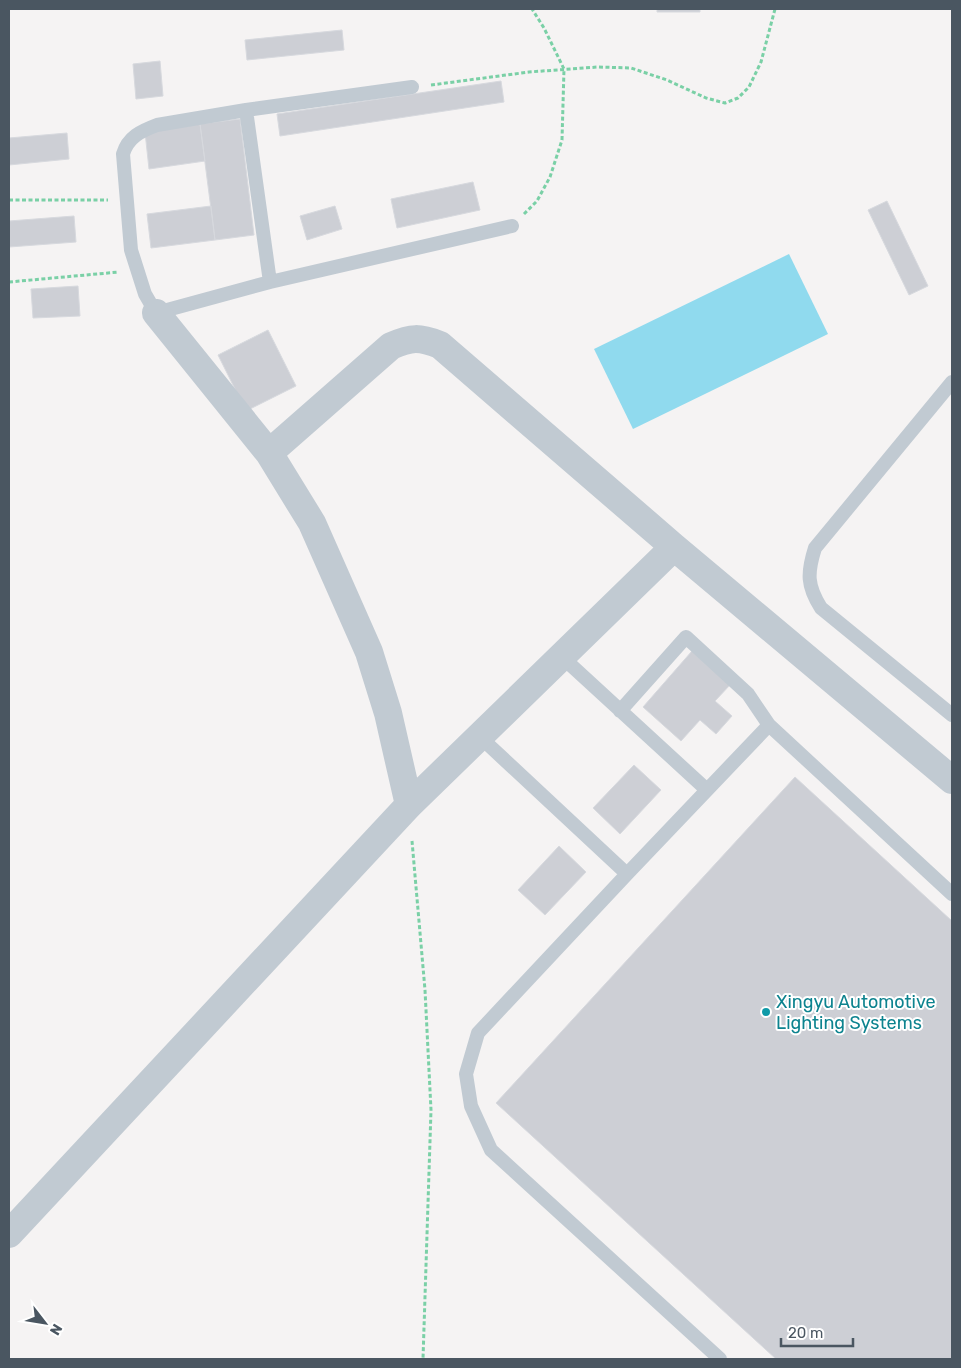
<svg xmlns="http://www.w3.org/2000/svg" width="961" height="1368" font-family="Rubik,sans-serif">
	<rect width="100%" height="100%" fill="#f5f3f3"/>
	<path fill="#90daee" d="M789 254 828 334 633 429 594 349Z"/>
	<path fill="#cdcfd5" stroke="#d7d9de" d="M657 9H700V12H657Z
		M342 30 344 50 247 60 245 40Z
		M160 61 163 96 136 99 133 64Z
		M501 81 504 102 280 136 277 114Z
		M240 119 254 235 215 240 200 124Z
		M200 124 205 161 149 169 145 132Z
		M67 133 69 159 9 165V138Z
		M473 182 480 210 397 228 391 199Z
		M887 201 928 286 909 295 868 210Z
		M211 206 215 240 151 248 147 214Z
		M335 206 342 229 307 240 300 216Z
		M74 216 76 242 9 247V221Z
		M78 286 80 316 33 318 31 289Z
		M268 330 296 386 246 411 218 355Z
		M692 651 730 685 715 701 732 716 716 734 700 720 681 741 643 707Z
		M634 765 661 790 620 834 593 808Z
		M795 777 952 921V1359H776L496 1103Z
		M559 846 586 872 545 915 518 890Z"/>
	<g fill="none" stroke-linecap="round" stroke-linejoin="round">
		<path stroke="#7ad0a6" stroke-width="3" stroke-dasharray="4 2.5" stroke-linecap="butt" d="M431 85 529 72 598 67 631 68 667 80 706 98 725 103 738 98 749 87 761 62 775 9
			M9 200H108
			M524 214 537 201 550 177 562 140 564 69 544 28 532 9
			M9 282 119 272
			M412 841 425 990 431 1110 423 1359"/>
		<path stroke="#c1cad2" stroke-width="14" d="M412 87 246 110 157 125C141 131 128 137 123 154L131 250 145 294 156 313 270 282 512 226
			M246 110 270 282
			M952 382 815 548C807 573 807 586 821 608L952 715
			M561 656 707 790
			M620 711 686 637 748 694 769 725 952 894
			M479 736 627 874
			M720 1359 491 1150 471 1106 466 1074 478 1033 627 874 769 725"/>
		<path stroke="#c1cad2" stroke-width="28" d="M156 313 269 453 312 523 369 652 388 713 409 805
			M269 453 391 346C412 337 419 337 440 345L674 547 952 780
			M9 1234 409 805 674 547"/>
	</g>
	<circle fill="#0f9aa8" stroke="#fff" stroke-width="2" cx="766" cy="1012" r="5"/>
	<g text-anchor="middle" stroke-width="4" stroke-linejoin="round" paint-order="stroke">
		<g font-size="18" fill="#0d838f" stroke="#fff" text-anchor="start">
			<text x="776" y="1008">Xingyu Automotive<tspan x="776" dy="21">Lighting Systems</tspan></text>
		</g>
	</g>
	<rect width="961" height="1368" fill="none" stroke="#4a5661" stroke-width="20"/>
	<g transform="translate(45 1323) rotate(121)" stroke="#ffffff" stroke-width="4" paint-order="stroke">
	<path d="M0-4L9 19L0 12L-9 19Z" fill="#4a5661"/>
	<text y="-8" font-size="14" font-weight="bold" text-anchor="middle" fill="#4a5661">N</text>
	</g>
	<path d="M781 1338v8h72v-8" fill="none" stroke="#4a5661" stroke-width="2.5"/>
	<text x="788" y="1338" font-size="15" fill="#4a5661" stroke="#ffffff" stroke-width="4" paint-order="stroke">20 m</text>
</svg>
